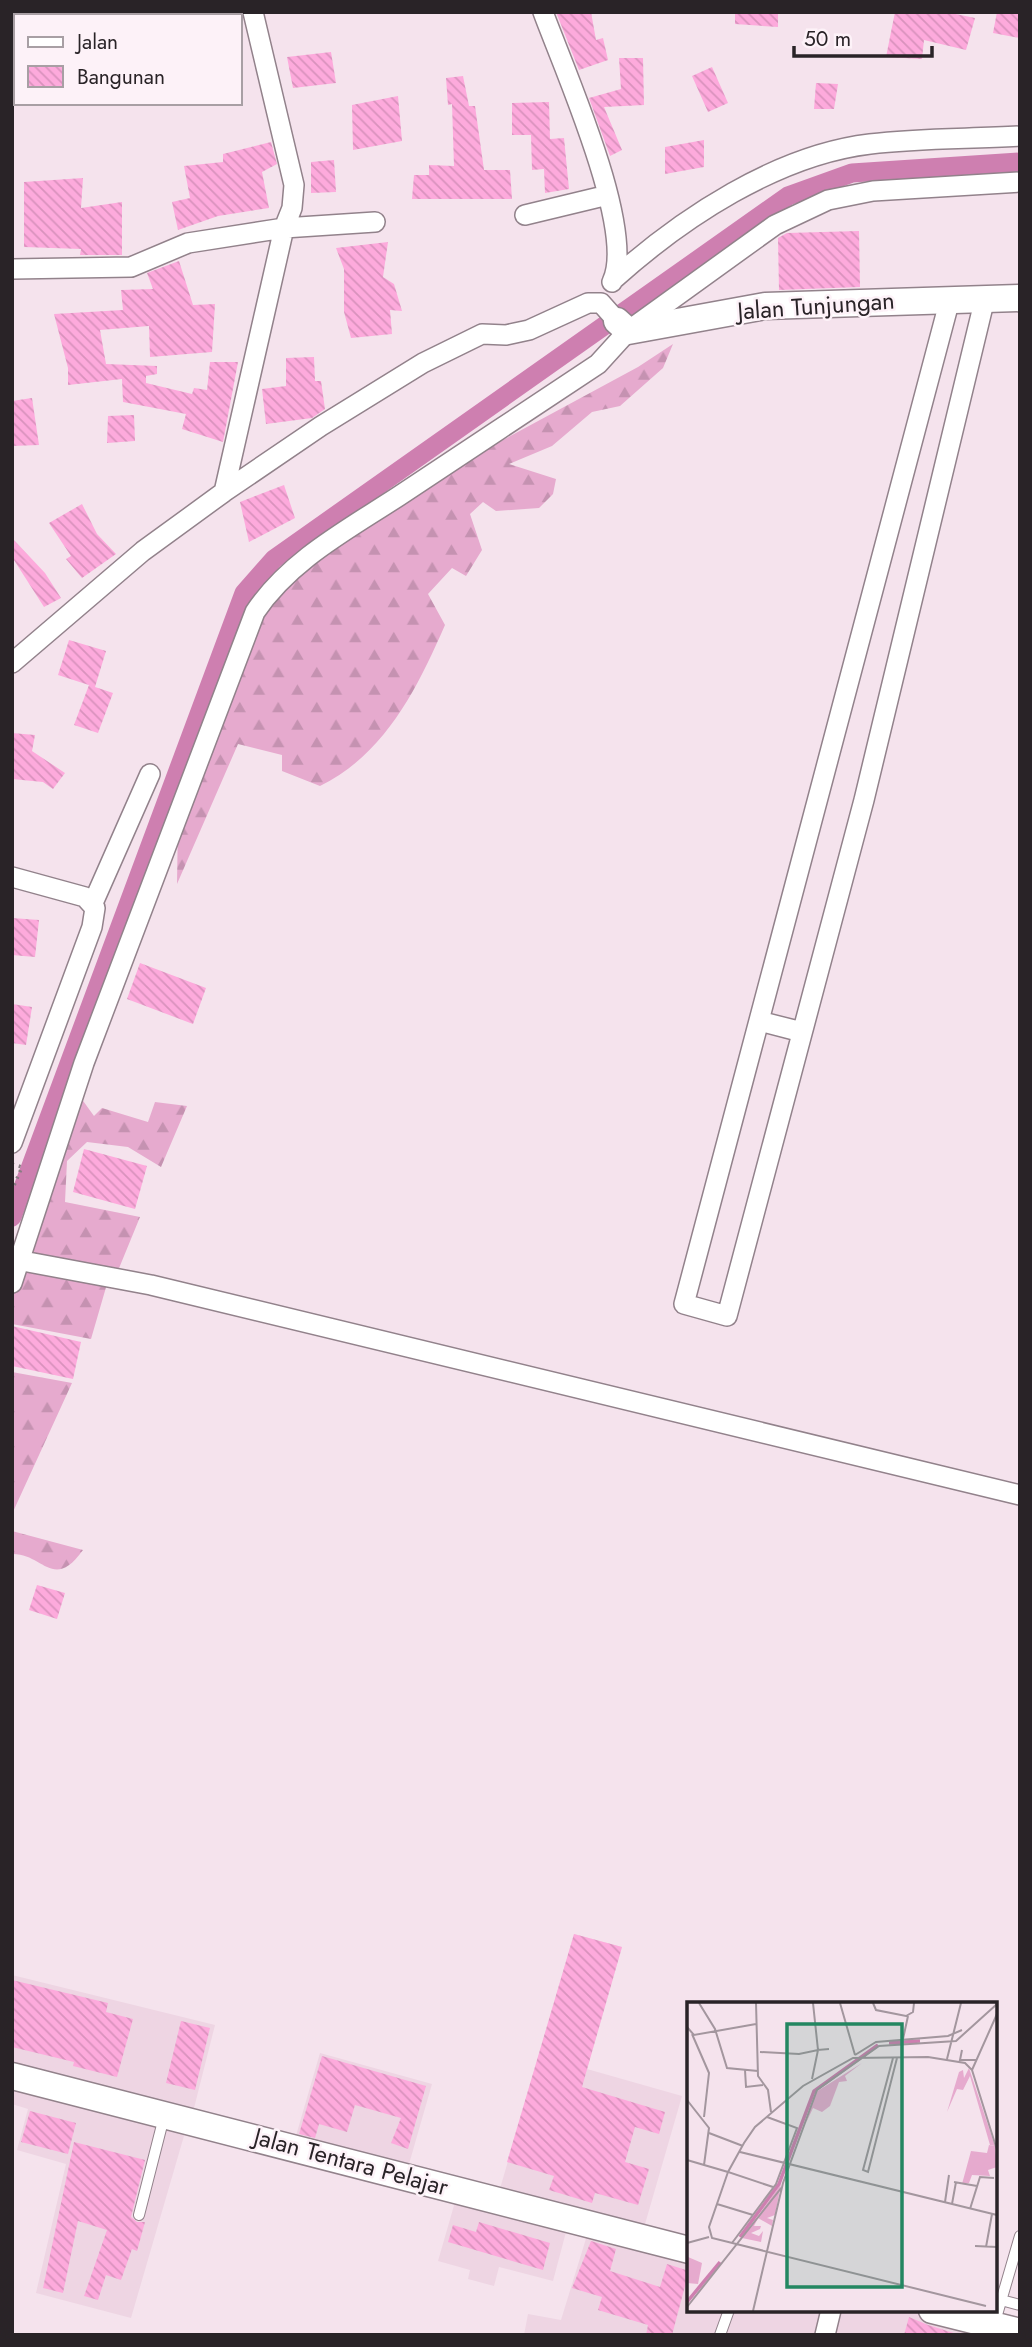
<svg xmlns="http://www.w3.org/2000/svg" width="1032" height="2347" font-family="Jost,sans-serif">
	<defs>
		<pattern id="forest-firs" width="22" height="20" patternUnits="userSpaceOnUse" patternTransform="scale(1.75)"><rect width="22" height="20" fill="#e6aace"/><path d="M5 1l3.5 6h-7zM16 11l3.5 6h-7z" fill="#c592b1"/></pattern>
		<pattern id="building-back-hatch" width="6" height="6" patternUnits="userSpaceOnUse" patternTransform="scale(1.75)"><rect width="6" height="6" fill="#fdaadc"/><path d="M-1 5l2 2M0 0l6 6M5-1l2 2" fill="none" stroke="#d992bd"/></pattern>
	</defs>
	<rect width="100%" height="100%" fill="#f5e3ed"/>
	<path fill="#eed5e3" d="M574 1934 622 1947 587 2069 682 2096 641 2238 497 2199Z
		M12 1975 215 2025 191 2120 12 2076Z
		M320 2053 432 2084 405 2178 293 2146Z
		M12 2085 186 2129 131 2318 36 2293 66 2164 17 2150 28 2109 12 2104Z
		M455 2202 566 2232 553 2281 499 2267 494 2286 468 2279 470 2270 438 2261Z
		M588 2232 689 2257V2310H912L1003 2335H524L528 2314 561 2320Z"/>
	<path fill="url(#forest-firs)" d="M673 344 663 368 620 406 592 412 552 446 509 464 556 479 553 494 539 508 496 511 483 502 470 514 482 550 466 576 452 568 428 594 445 625C417 689 385 754 320 786L282 771V755L238 744 177 884 178 819 262 601 290 574 468 459 638 367Z
		M81 1098 94 1116 102 1108 148 1122 155 1102 187 1106 161 1167 128 1147 87 1142 67 1161 65 1202 140 1217 115 1278 109 1277 91 1339 12 1324V1299Z
		M12 1372 72 1383 12 1514Z
		M12 1531 83 1550C53 1592 43 1553 12 1554Z"/>
	<g fill="none" stroke-linecap="round" stroke-linejoin="round">
		<path stroke="#ce7fb0" stroke-width="19" d="M12 1217 244 593 274 559 788 196 852 173 1020 162"/>
	</g>
	<path fill="url(#building-back-hatch)" d="M556 12H591L596 40 603 38 608 60 579 70Z
		M735 12H778V27L735 24Z
		M895 12H946L975 18 966 50 924 40 922 59 886 57Z
		M997 12H1020V38L993 33Z
		M331 52 336 83 293 88 287 57Z
		M619 58H643L644 105 604 107 622 150 610 156 589 98 621 89Z
		M712 67 728 103 708 112 692 76Z
		M463 76 469 106H475L484 170H510L512 199H412L414 175H429V165L454 166 452 104 448 105 446 78Z
		M816 83 838 84 834 109H814Z
		M398 96 402 141 353 150 352 105Z
		M549 102 550 139 564 138 569 189 545 193 544 169 532 170 531 135H512V103Z
		M704 140V167L665 174V147Z
		M271 142 277 164 262 172 269 208 218 216 178 230 172 202 190 198 184 166 223 162V154Z
		M334 160 336 192 311 193V162Z
		M83 178 81 208 122 202V255H80L81 249 24 247V182Z
		M859 231 860 287 779 290 778 238 787 233Z
		M388 242 383 277 394 284 402 311 390 310 392 334 351 338 344 312V269L336 248Z
		M179 261 193 305 215 304 212 352 150 357 149 326 100 330 106 364 157 366V374L146 376V383L192 394 194 388 207 390 210 362H238L223 442 182 429 186 414 123 402 122 379 68 385V368L54 314 123 310 121 290 153 289 147 273Z
		M314 357 315 381H321L325 409 312 418 266 424 262 389 286 386V358Z
		M32 398 39 445 12 446V401Z
		M134 415 135 441 107 443 108 416Z
		M284 485 295 518 249 542 240 502Z
		M82 504 97 534 116 554 82 578 66 559 71 556 49 523Z
		M12 538 45 573 61 598 44 607 12 557Z
		M69 640 106 651 95 687 58 675Z
		M89 685 113 693 98 733 74 725Z
		M12 733 35 735 32 751 65 773 53 789 43 782 12 779Z
		M12 918 39 920 35 957 12 955Z
		M140 963 206 988 193 1024 127 999Z
		M12 1004 32 1007 26 1045 12 1043Z
		M84 1149 147 1166 135 1209 73 1192Z
		M12 1326 81 1342 73 1379 12 1366Z
		M37 1585 65 1593 57 1619 29 1610Z
		M574 1934 622 1947 582 2087 665 2112 659 2134 635 2127 625 2162 649 2169 638 2205 595 2193 592 2203 549 2190 554 2176 507 2162Z
		M12 1980 108 2003 106 2012 133 2019 117 2077 73 2066 74 2062 12 2047Z
		M181 2021 210 2028 195 2090 166 2083Z
		M322 2056 426 2086 408 2149 391 2143 401 2118 355 2105 347 2132 319 2124 315 2138 299 2134Z
		M30 2111 76 2123 68 2154 21 2142Z
		M74 2142 145 2160 131 2217 137 2222H145L137 2251 132 2249 121 2280 106 2275 98 2300 84 2296 107 2230 78 2221 63 2293 43 2288Z
		M479 2222 550 2243 543 2270 448 2242 453 2225 476 2232Z
		M591 2241 616 2249 610 2271 660 2287 667 2264 689 2271 672 2335H646L648 2325 598 2310 602 2297 572 2288Z
		M909 2317 928 2325 960 2335H904Z"/>
	<g fill="none" stroke-linecap="round" stroke-linejoin="round">
		<g stroke="#92828b" stroke-width="12">
			<path id="lane" d="M139 2215 164 2117
				M1001 2300 1020 2305
				M994 2325 1020 2236
				M720 2335 729 2310"/>
		</g>
		<g stroke="#92828b" stroke-width="22">
			<path id="street" d="M253 12 294 185 292 208 284 228 375 222
				M543 12C563 67 637 231 612 282
				M525 215 608 195
				M12 269 131 267 188 243 284 228 224 492
				M614 279C682 218 777 155 870 144 919 138 970 139 1020 136
				M950 299 684 1304 727 1316 864 800 985 298
				M12 663 143 551 224 492 321 426 423 363 482 334 506 335 529 330 588 303H601L617 321
				M12 877 85 897 95 908 92 927 12 1143
				M93 903 150 774
				M759 1021 802 1032
				M12 1259 151 1285 1020 1495
				M12 1283 84 1063 255 612C290 560 347 530 399 496 465 452 532 408 598 364L628 331 775 225 828 200 873 191 1020 182
				M825 2335 831 2310"/>
		</g>
		<g stroke="#92828b" stroke-width="29">
			<path id="secondary" d="M617 321 628 331 765 306 1020 298
				M12 2076 689 2250
				M932 2310 1020 2332"/>
		</g>
		<path stroke="#887c83" stroke-width="3.5" stroke-dasharray="2 5" stroke-linecap="butt" d="M12 1164 22 1167 12 1190"/>
		<use href="#lane" stroke="#fff" stroke-width="10"/>
		<use href="#street" stroke="#fff" stroke-width="19"/>
		<use href="#secondary" stroke="#fff" stroke-width="26"/>
	</g>
	<g text-anchor="middle" stroke-width="5" stroke-linejoin="round" paint-order="stroke">
		<g font-size="24" fill="#292327" stroke="#fdf2f8">
			<text transform="translate(816 306) rotate(-4)" y="8">Jalan Tunjungan</text>
			<text transform="translate(351 2162) rotate(15)" y="8">Jalan Tentara Pelajar</text>
		</g>
	</g>
	<g transform="translate(687 2002)">
		<rect width="310" height="310" fill="#f5e3ed"/>
		<path d="M282 66 308 144 303 143 283 74 276 88 270 87 260 110 272 70 276 68 277 76Z" fill="#e6aace"/>
		<path d="M175 61 158 74 160 79 152 80 143 104 135 110 126 106 119 121 129 90ZM302 143 308 144 310 165 301 168 303 174 285 173 282 181 275 182 284 149 300 151ZM94 182 88 213 80 216 86 218 85 224 71 216 67 224H74L73 227 64 231 72 234 76 229 74 240 55 236Z" fill="#e6aace"/>
		<path d="M1 255 15 261 11 282 0 281Z" fill="#e6aace"/>
		<path fill="none" stroke="#ce7fb0" stroke-width="3.5" d="M202 41 233 39M53 235 92 182 127 89 191 43M0 300 33 260"/>
		<path fill="none" stroke="#a3969e" stroke-width="2" d="M12 1 28 27 40 66 71 69M69 1 71 74 81 88 84 110M126 1 131 48 142 47M153 1 168 53M186 1 189 8 219 14 226 10 227 1M0 25 7 33 69 22M5 32 22 71 17 115M216 37 221 14M275 48 273 58H290M73 50 112 52 131 48 125 77M168 53 189 40 261 34 275 28M206 56 176 168 181 170 210 56M260 57 274 1M58 68 59 85 76 83M285 68 310 12M0 98 22 126 17 163M22 131 56 144M53 150 310 213M0 158 41 170 22 225 25 236 299 304M267 180 290 184M86 185 41 170 57 141 68 125 116 84 166 56 241 55 278 61 285 68 310 148M258 200 262 173M30 202 66 213M265 202 269 180M283 207 293 175 307 176M0 241 22 235M45 241 89 182 110 126 80 115M288 244 310 245M299 245 305 212M0 305 95 185M66 309 96 181 130 88 192 44 269 39 310 2"/>
		<path fill="#238761" fill-opacity="0.15" stroke="#238761" stroke-width="3.5" d="M100 22H215V285H100Z"/>
		<rect width="310" height="310" fill="none" stroke="#292327" stroke-width="3.5"/>
	</g>
	<rect width="1032" height="2347" fill="none" stroke="#292327" stroke-width="28"/>
	<rect x="14" y="14" width="228" height="91" fill="#fdf2f8" stroke="#a89fa4" stroke-width="2"/>
	<rect x="28" y="37" width="35" height="10" fill="#ffffff" stroke="#a89fa4" stroke-width="2"/>
	<text x="77" y="49" font-size="21" fill="#292327">Jalan</text>
	<rect x="28" y="66" width="35" height="21" fill="url(#building-back-hatch)" stroke="#a89fa4" stroke-width="2"/>
	<text x="77" y="84" font-size="21" fill="#292327">Bangunan</text>
	<path d="M794 46v10h138v-10" fill="none" stroke="#292327" stroke-width="3.5"/>
	<text x="804" y="46" font-size="21" fill="#292327" stroke="#fdf2f8" stroke-width="5" paint-order="stroke">50 m</text>
</svg>
